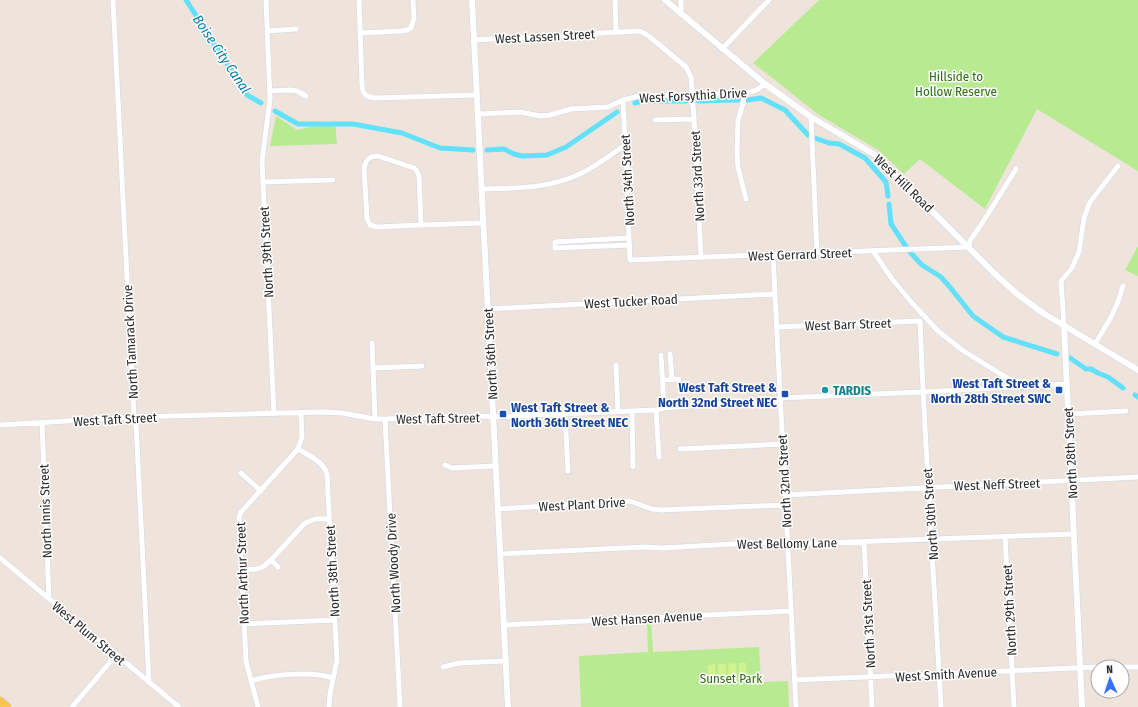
<svg xmlns="http://www.w3.org/2000/svg" width="1138" height="707" font-family="'Fira Sans Condensed',sans-serif">
	<rect width="100%" height="100%" fill="#eee4db"/>
	<path fill="#b8ea92" d="M819 0H1138V171L1037 109 985 209 920 159 904 174 878 150 819 115 753 63Z
		M276 116 297 130 335 121 337 144 270 146Z
		M1138 246V276L1125 270Z
		M647 621H651L653 652 759 647 761 682 788 681 789 707H581L579 656 648 652Z"/>
	<path fill="#d1f28c" d="M736 663 737 680H729L728 664Z
		M739 663H746L747 680H739Z
		M715 664 716 681H708V665Z
		M718 664H726V680L718 681Z"/>
	<g fill="none" stroke-linecap="round" stroke-linejoin="round">
		<path stroke="#63e1fa" stroke-width="5" d="M186 0 247 95 261 103
			M747 100 761 98 785 110 808 135
			M648 101H686
			M698 101 739 100
			M635 103 642 101
			M275 111 298 124H353L402 133 440 148 473 150
			M815 138 829 143 839 144 865 158 886 182 888 196
			M487 150 504 149 514 154 522 156 547 155 566 147 617 112
			M889 204 891 224 907 248
			M910 252 922 265 941 277 949 286 973 316 1003 337 1057 354
			M1070 358 1086 369H1091L1098 373 1108 377 1123 388
			M1135 395 1138 397"/>
		<g stroke="#d0d6e5" stroke-width="6">
			<path id="minor" d="M113 0 134 417 136 423 149 683
				M266 0 270 99 262 161 274 414
				M359 0 362 86C363 95 367 97 375 98L477 95
				M615 0 616 32
				M681 0V14
				M267 31 296 29
				M360 33 402 31 407 30 411 28 414 18 413 0
				M474 40 639 31 644 33 650 37 686 67 691 77 694 119 701 257
				M722 49 769 0
				M269 91 290 90 297 91 306 96
				M744 93 743 103 738 121 737 152 738 167 746 199
				M623 100 630 260 969 247 970 241 988 214 1016 169
				M478 114 520 112 540 116 550 115 571 109 608 107 623 100 639 96 744 93C753 92 758 90 765 84
				M811 117 817 253
				M655 120 694 119
				M263 182 333 180
				M481 189C513 188 545 189 575 176 593 169 609 156 625 145
				M421 225 377 227 370 225 367 218 364 168C366 159 370 156 378 156L414 168 416 170 419 176 421 225 483 223
				M629 238 555 242V248L630 245
				M873 251 892 279 913 304 938 331 962 350 1020 386
				M773 255 796 707
				M487 309 775 294
				M920 321C925 450 934 578 941 707
				M1064 326 1061 281 1072 268 1079 252 1084 218 1090 202 1118 166
				M777 327 920 321
				M372 343 375 419
				M1095 344 1111 317 1118 302 1123 286
				M670 354 672 379
				M661 355 664 408
				M616 365 618 412
				M373 368 422 366
				M662 380 679 379
				M656 410 659 457
				M632 411 633 467
				M565 414 568 471
				M1069 414 1126 411
				M385 419 400 707
				M42 422 49 599
				M0 425 134 417 322 412 342 413 375 419H385L480 416 493 417 656 410 664 408 725 403 774 402 780 398 923 392 1067 384
				M298 449C309 456 323 461 327 474L337 660 330 694 329 707
				M680 449 782 444
				M445 465 452 468 495 466
				M241 473 261 491
				M785 495 1138 477
				M497 509 630 501 652 509 661 510 785 505
				M1005 536 1014 707
				M864 541 872 707
				M500 554 645 547 662 548 787 541 793 544 1074 534
				M0 558 179 707
				M271 560 278 567
				M241 570 257 569 263 567 271 560 305 523 315 519H329
				M244 624 335 620
				M504 625 791 611
				M443 667 459 663 505 661
				M1122 667H1138
				M795 680 1098 667
				M251 681C272 674 313 671 333 678
				M72 707 116 655
				M258 707 246 661 239 517 241 512 298 449 302 437 301 413"/>
		</g>
		<g stroke="#d0d6e5" stroke-width="7">
			<path id="tertiary" d="M472 0 508 707
				M665 0 765 84 811 117 877 156 993 272 1017 294 1043 313 1138 370
				M1064 326 1082 707"/>
		</g>
		<g stroke="#c8c8c8" stroke-width="9">
			<path id="primary" d="M0 701 7 707"/>
		</g>
		<use href="#minor" stroke="#fff" stroke-width="5"/>
		<use href="#tertiary" stroke="#fff" stroke-width="6"/>
		<use href="#primary" stroke="#fec44f" stroke-width="8"/>
	</g>
	<circle fill="#0f9aa8" stroke="#fff" stroke-width="1.5" cx="825" cy="390" r="4"/>
	<g fill="#1a4fb4" stroke="#fff" stroke-width="1.5">
		<rect x="1055" y="386" width="8" height="8" rx="2"/>
		<rect x="781" y="390" width="8" height="8" rx="2"/>
		<rect x="499" y="410" width="8" height="8" rx="2"/>
	</g>
	<g text-anchor="middle" stroke-width="3" stroke-linejoin="round" paint-order="stroke">
		<g font-size="13" fill="#2a2a2a" stroke="#fff">
			<text transform="translate(545 36) rotate(-3)" y="5">West Lassen Street</text>
			<text transform="translate(693 95) rotate(-3)" y="5">West Forsythia Drive</text>
			<text transform="translate(697 176) rotate(-93)" y="5">North 33rd Street</text>
			<text transform="translate(627 180) rotate(-93)" y="5">North 34th Street</text>
			<text transform="translate(904 183) rotate(44)" y="5">West Hill Road</text>
			<text transform="translate(266 252) rotate(-93)" y="5">North 39th Street</text>
			<text transform="translate(800 254) rotate(-2)" y="5">West Gerrard Street</text>
			<text transform="translate(631 301) rotate(-3)" y="5">West Tucker Road</text>
			<text transform="translate(848 324) rotate(-2)" y="5">West Barr Street</text>
			<text transform="translate(130 342) rotate(-93)" y="5">North Tamarack Drive</text>
			<text transform="translate(490 354) rotate(-93)" y="5">North 36th Street</text>
			<text transform="translate(438 418) rotate(-1)" y="5">West Taft Street</text>
			<text transform="translate(115 419) rotate(-3)" y="5">West Taft Street</text>
			<text transform="translate(1070 453) rotate(-93)" y="5">North 28th Street</text>
			<text transform="translate(784 481) rotate(-93)" y="5">North 32nd Street</text>
			<text transform="translate(997 484) rotate(-2)" y="5">West Neff Street</text>
			<text transform="translate(582 504) rotate(-3)" y="5">West Plant Drive</text>
			<text transform="translate(45 511) rotate(-92)" y="5">North Innis Street</text>
			<text transform="translate(930 514) rotate(-94)" y="5">North 30th Street</text>
			<text transform="translate(787 543) rotate(-1)" y="5">West Bellomy Lane</text>
			<text transform="translate(393 563) rotate(-93)" y="5">North Woody Drive</text>
			<text transform="translate(332 571) rotate(-93)" y="5">North 38th Street</text>
			<text transform="translate(242 573) rotate(-92)" y="5">North Arthur Street</text>
			<text transform="translate(1009 610) rotate(-93)" y="5">North 29th Street</text>
			<text transform="translate(647 618) rotate(-3)" y="5">West Hansen Avenue</text>
			<text transform="translate(868 624) rotate(-93)" y="5">North 31st Street</text>
			<text transform="translate(89 633) rotate(40)" y="5">West Plum Street</text>
			<text transform="translate(946 674) rotate(-3)" y="5">West Smith Avenue</text>
		</g>
		<g font-size="13" fill="#2f6f13" stroke="#fff">
			<text x="956" y="81">Hillside to<tspan x="956" dy="15">Hollow Reserve</tspan></text>
			<text x="731" y="683">Sunset Park</text>
		</g>
		<g font-size="13" font-weight="bold" fill="#164399" stroke="#fff" text-anchor="end">
			<text x="1051" y="388">West Taft Street &amp;<tspan x="1051" dy="15">North 28th Street SWC</tspan></text>
			<text x="777" y="392">West Taft Street &amp;<tspan x="777" dy="15">North 32nd Street NEC</tspan></text>
			<text x="511" y="412" text-anchor="start">West Taft Street &amp;<tspan x="511" dy="15">North 36th Street NEC</tspan></text>
		</g>
		<g font-size="13" font-weight="bold" fill="#0d838f" stroke="#fff" text-anchor="start">
			<text x="833" y="395">TARDIS</text>
		</g>
		<g font-size="14" font-style="italic" fill="#007fa8" stroke="#fff">
			<text transform="translate(222 54) rotate(56)" y="5">Boise City Canal</text>
		</g>
	</g>
	<g transform="translate(1110 679) rotate(357)"><circle r="19" fill="#ffffff" stroke="#aaaaaa"/>
	<path d="M0-3L7 15L0 10L-7 15Z" fill="#3770ff"/>
	<text y="-6" font-size="11" font-weight="bold" text-anchor="middle" fill="#2a2a2a">N</text>
	</g>
</svg>
